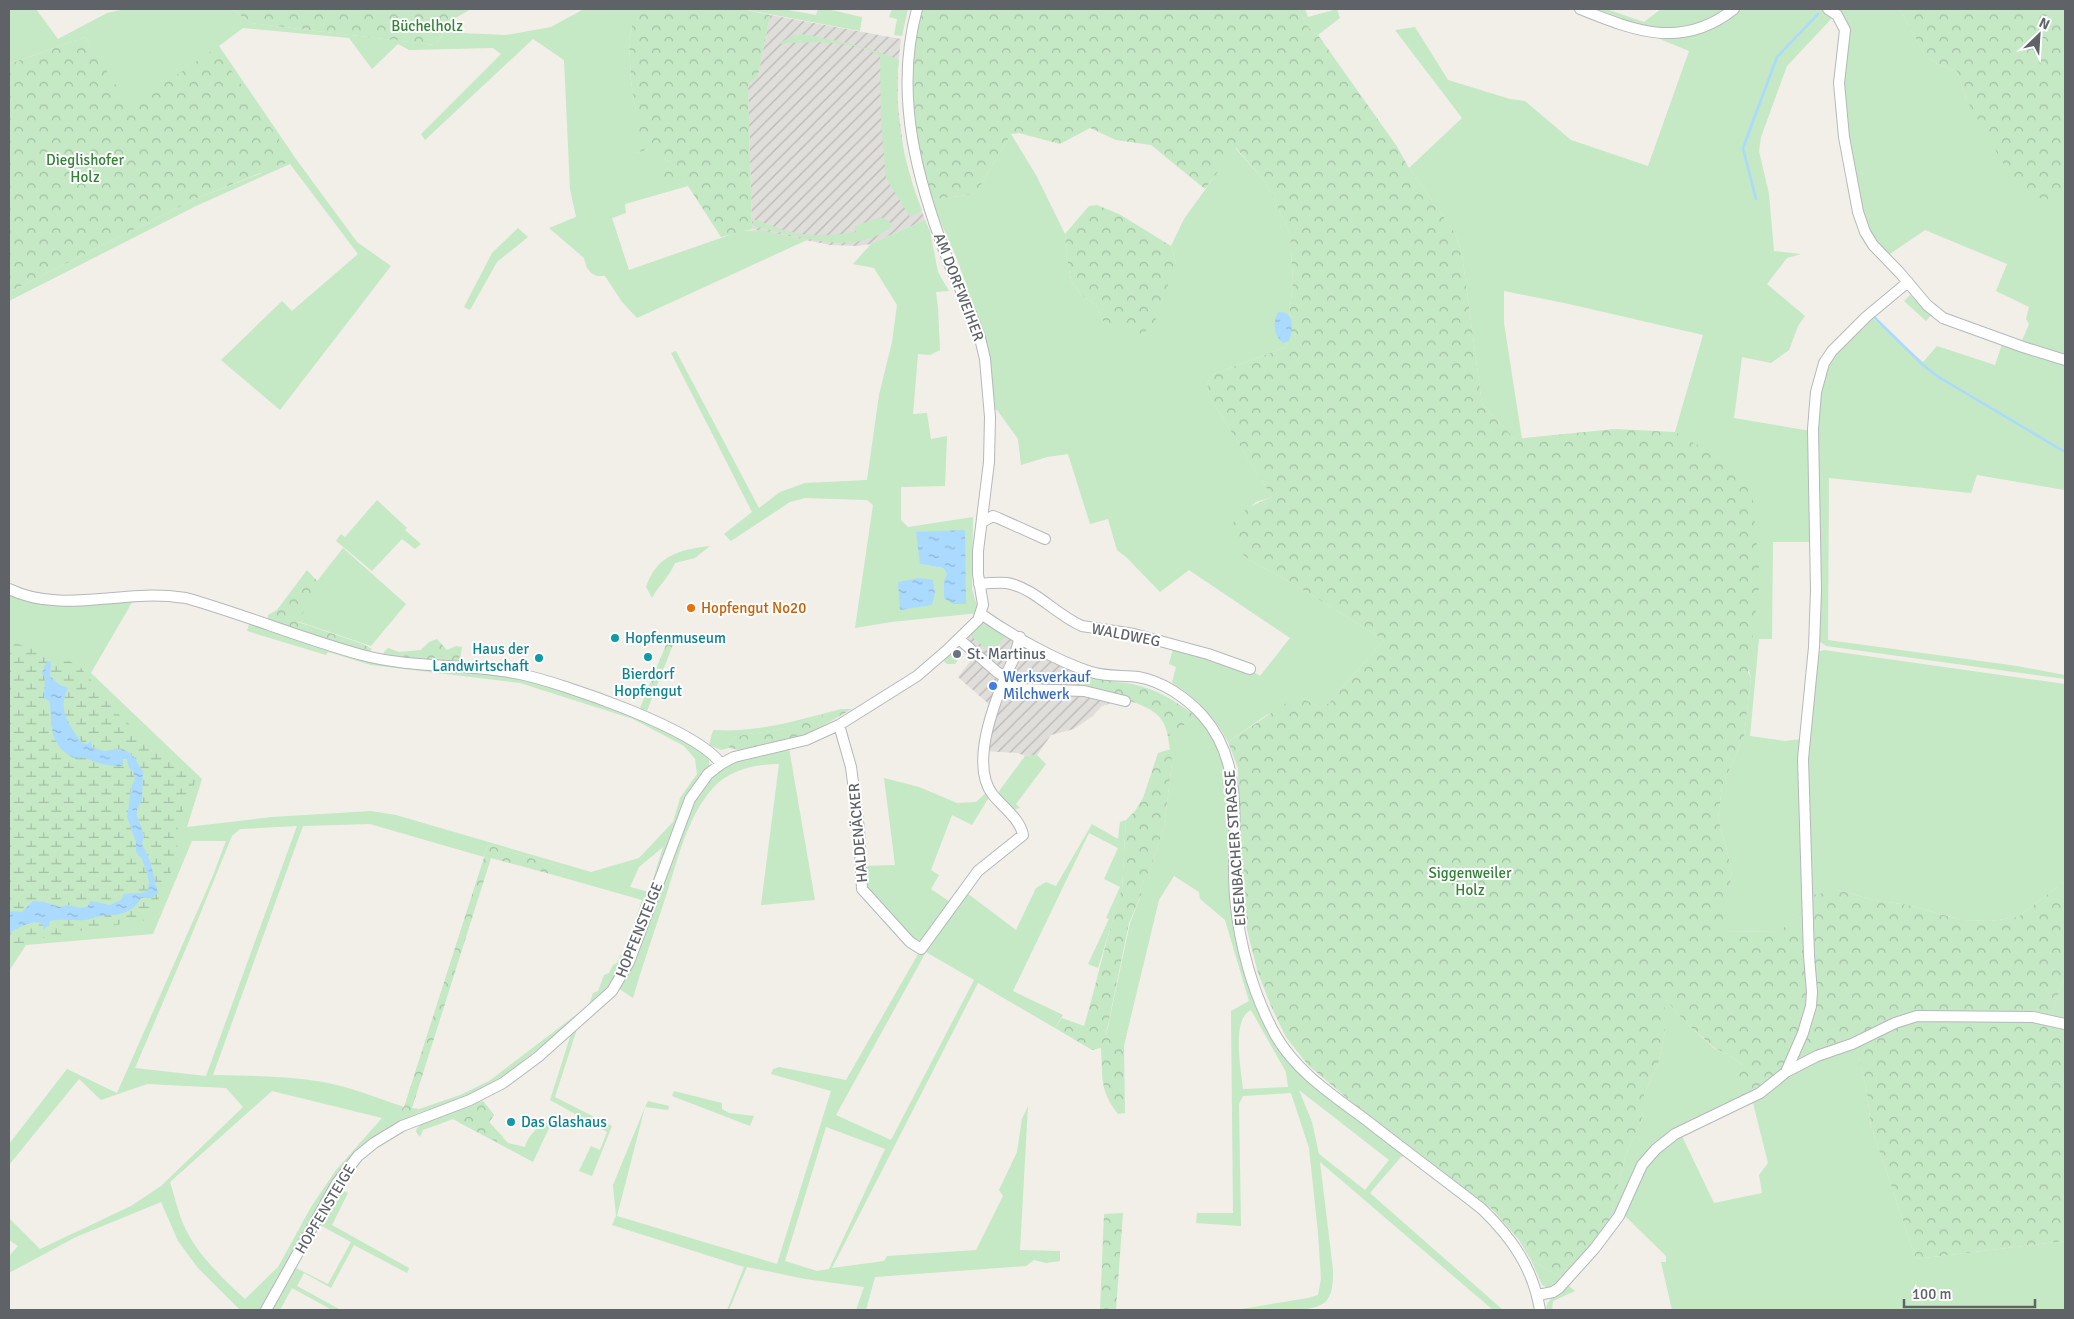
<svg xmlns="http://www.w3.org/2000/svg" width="2074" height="1319" font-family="Signika,sans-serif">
	<defs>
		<pattern id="industrial-furrows" width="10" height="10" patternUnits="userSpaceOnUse" patternTransform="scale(1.25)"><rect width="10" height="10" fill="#e0deda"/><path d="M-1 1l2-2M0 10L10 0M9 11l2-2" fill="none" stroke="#b9b8b5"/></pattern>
		<pattern id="forest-crowns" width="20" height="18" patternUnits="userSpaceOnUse" patternTransform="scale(1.25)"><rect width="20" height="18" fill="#c5e8c5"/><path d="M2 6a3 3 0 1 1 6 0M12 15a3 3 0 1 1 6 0" fill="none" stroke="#a3c0a4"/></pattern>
		<pattern id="wetland-marsh" width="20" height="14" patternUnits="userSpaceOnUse" patternTransform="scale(1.25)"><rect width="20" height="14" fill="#c5e8c5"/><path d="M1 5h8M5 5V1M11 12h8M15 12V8" fill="none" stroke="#a3c0a4"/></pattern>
		<pattern id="water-ripples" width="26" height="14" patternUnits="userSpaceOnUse" patternTransform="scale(1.25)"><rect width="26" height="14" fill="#aadaff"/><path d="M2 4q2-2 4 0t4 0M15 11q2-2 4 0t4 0" fill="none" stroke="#8eb4d2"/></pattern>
	</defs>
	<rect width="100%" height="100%" fill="#f1efe8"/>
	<path fill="url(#industrial-furrows)" d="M770 15 901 39 898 66V106L904 154 914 190 925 220 871 244 857 246 830 245 752 229 748 85 758 76Z
		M982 620 1085 675 1111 696 1109 704 1102 706 1093 716 1074 729 1051 735 1037 755 1025 756 1018 753 983 751 991 706 958 677 976 654 961 640Z"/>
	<path fill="#c5e8c5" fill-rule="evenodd" d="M9 9H36L58 39 107 13 125 9H233L250 23 435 45 448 28 461 33 506 35 551 27 584 9H632V28L629 40 631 81 636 112V153L649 149C656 153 665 157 670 164 678 176 674 177 688 186L625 204 626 213 612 218 629 270 741 231 761 230 807 240 637 318 622 302 605 276H597L591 273 587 268 584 258 549 228 576 217 570 189 564 60 533 39 425 140 421 134 501 54 493 48 409 50 398 44 372 69 349 38 243 28 219 46 296 159 357 242 391 266 280 410 221 360 282 301 292 311 358 254 290 164 196 206 9 301V292L193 200 262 173 129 107 85 37 9 64Z
		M742 9H783L816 15 818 9C834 9 846 14 862 17L860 31Z
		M892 9H908L902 36 894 35 897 19 889 17Z
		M1298 9H1305L1308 17 1337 9 1340 18 1318 35 1309 28Z
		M1588 9H1606L1644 22 1661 9H1729C1702 27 1672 33 1640 27 1622 24 1604 15 1588 9Z
		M1739 9H1823L1834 16 1787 66 1761 137 1759 151 1769 194 1774 251 1801 254 1787 258 1767 284 1805 316 1798 326 1789 350 1771 363 1742 357 1734 418 1811 431 1813 542H1773L1772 639H1759L1750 736 1785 741 1802 739 1806 758 1818 652 1824 650 2065 684V881L2018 917 1991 921 1962 920 1908 905 1874 900 1838 890 1804 915 1778 931 1722 932 1732 870 1718 818 1722 786 1744 736 1751 678 1685 439 1675 432 1703 335 1569 304 1504 291V323L1522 439H1515L1482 404 1462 254 1455 233 1409 168 1462 118 1395 30 1415 27 1448 80 1510 99 1525 101 1571 140 1648 166 1689 51 1650 35H1671Z
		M1833 9H1900L1924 54 1937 64 1957 71 1966 99 2044 200H2065V357L2021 343 2029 324 2026 319 2029 307 1996 291 2007 264 1925 230 1887 256 1871 236 1859 203 1850 151 1842 84 1848 25 1843 16Z
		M801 34C835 40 867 46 899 60 893 111 903 163 922 210L910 217 886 178 881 122 880 56C857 40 806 41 779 44L791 36Z
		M1011 134 1036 175 1065 234 1066 253 1071 280 1080 294 1096 305 1103 321 1176 263 1171 246 1184 219 1235 148 1265 181 1290 234 1293 281 1286 347 1214 374 1207 382 1209 396 1272 497 1256 502 1227 530 1242 554 1251 561 1297 586 1384 640 1329 703 1321 708 1302 698 1265 716 1228 742C1214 716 1197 698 1172 683L1176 667 1169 664 1174 645 1250 669 1260 676 1290 638 1189 570 1160 592 1127 558 1117 550 1108 519 1090 524 1068 454 1047 457 1021 465 1018 439 997 410H993L981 327 957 259 931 200 973 194 979 188Z
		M881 217 891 223V227C853 258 796 235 753 226V219C772 226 793 235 813 235 827 236 842 234 856 232L855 226Z
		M925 220 930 231 938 272 949 291 936 292 938 308 940 350 930 355 918 354 913 414 927 413 931 439 947 436 945 486 901 487V520L908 527 973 517 972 589 979 613 891 622 855 628 873 505 867 500 805 498 790 502 731 541 724 534 752 512 671 353 676 351 759 508 780 492 805 483 867 480 879 395 892 342 897 305 874 268 853 264 871 244ZM965 530 944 598 947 574 943 568 920 564Z
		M518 228 528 237 497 262 470 310 464 307 492 253Z
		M1910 295 1931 315 1926 321 1904 301Z
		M1871 317 1923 362 1937 346 1995 365 2002 344 2065 362V490L1977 475 1971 493 1829 478 1828 640 2017 666 2065 675V679L1826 646 1819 641 1815 431 1818 392 1826 364Z
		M377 500 407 528 405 530 421 544 415 549 402 539 372 571 336 541 341 534 345 537Z
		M710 546 695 558 675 563C669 577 659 585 652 598L646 587C657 555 679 550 710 546Z
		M343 548 406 604 371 646 288 618Z
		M9 592 17 596 134 599 91 673 202 779 187 827 272 817 371 811 396 815 591 872 639 858 673 822 680 798 697 774 695 759 684 746 633 719 520 683 371 665 328 652 326 655 247 631 250 621 336 649 515 675 641 717 704 752 709 760V769L696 783 628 955 611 985 589 1009 506 1074 471 1096 418 1113 419 1109 460 1095 489 1081 589 1005 593 993 598 991 604 975 609 973 613 965 617 963 621 954H624L642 900 561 877 564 868 488 845 484 857 370 824 303 826 213 1075C250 1076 287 1076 323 1082 351 1087 377 1098 404 1107L397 1112 408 1118 371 1139 362 1149 262 1310H240L198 1268 178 1241 161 1202 76 1237 9 1273V1256L18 1246 9 1240V1218L40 1249 131 1206 161 1186 243 1107 226 1088 147 1084 101 1100 79 1079 9 1165V1144L67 1069 117 1093 212 878 226 841H192L153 934 26 945 9 971ZM297 826 206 1076 135 1068 187 946 232 836 240 829ZM663 847 649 892 630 887 639 867ZM272 1091 382 1118 336 1170 311 1207 278 1267 245 1299C224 1280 199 1256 186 1230 179 1216 175 1198 170 1182Z
		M980 624 992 626 1006 636 991 653 970 635Z
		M957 647 962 649V655L955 664H947L944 661Z
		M841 709C818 717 795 726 771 731 756 734 743 732 730 741L729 748 721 750 709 745 713 730C757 733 799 720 841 709Z
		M1196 716C1243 766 1227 832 1230 895 1231 915 1237 935 1242 955 1251 987 1259 1021 1279 1049 1295 1073 1319 1091 1342 1108 1363 1125 1384 1141 1405 1156L1401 1157 1370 1193 1503 1310H1493L1320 1162 1333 1270C1333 1281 1333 1292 1327 1300 1315 1316 1254 1310 1235 1310L1308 1298 1318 1295 1321 1279 1318 1233 1309 1148 1291 1093 1243 1096 1239 1104 1241 1226 1196 1223 1197 1213H1233L1231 1011 1249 1001 1225 920 1200 899 1199 892 1174 876 1159 900 1127 1033 1106 1036 1130 923 1141 895 1140 888 1150 869 1164 827 1172 763 1168 737ZM1251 1010 1286 1072 1288 1087 1243 1089C1241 1069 1231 1019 1251 1010ZM1299 1090 1389 1160 1365 1190 1319 1154 1312 1122Z
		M789 748 815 900 761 905 779 764C756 764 729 770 713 788 687 817 678 859 666 896 655 930 643 963 633 998L618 988 693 803C699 794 704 783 711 776 732 757 762 754 789 748Z
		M1037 755 1046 764 1016 804 1020 808 1012 810 997 794 1025 756Z
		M884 778 919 787 957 803 976 802 987 792 991 794 972 825 952 815 931 870 939 875 931 889 953 904 963 890 1016 930 1036 888 1046 882 1056 886 1092 824 1118 839 1120 822 1126 820 1122 889 1112 913 1113 919 1098 968 1088 964 1109 919 1106 918 1120 887 1104 879 1118 848 1089 833 1013 991 1063 1015 1055 1028 978 983 832 1268 884 1261 887 1256 976 1250 1003 1196 999 1190 1017 1152 1022 1119 1028 1106 1020 1250 1060 1251V1261L1046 1263 1034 1260 1026 1266 875 1277 866 1310H856L864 1287 805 1279 747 1267 729 1310H727L744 1267 612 1225 616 1216 613 1185 645 1107 648 1101 669 1106 668 1110 645 1107 617 1216 777 1264 831 1091 771 1074 773 1069 779 1067 846 1080 921 949 864 892 861 866 895 865ZM926 952 974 980 891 1140 836 1115ZM826 1127 885 1149 829 1269 817 1271 785 1261Z
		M2065 975V1022L2051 1016Z
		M1665 999 1687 1024 1715 1049 1728 1054 1745 1067 1741 1097 1668 1135 1609 1222 1626 1154 1641 1122 1644 1109V1095L1659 1061 1665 1030Z
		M577 1029 555 1097 612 1126 592 1176 579 1171 591 1146 600 1150 607 1132 550 1100 571 1034Z
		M1856 1044 1867 1093 1871 1126 1916 1259 2065 1241V1310H1672L1661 1262H1666V1256L1623 1214 1641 1174 1654 1155 1681 1134 1714 1203 1762 1193 1759 1175 1768 1163 1752 1099 1802 1066Z
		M674 1091 722 1103V1109L729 1113 754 1116 750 1126 672 1096Z
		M483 1101 494 1115 489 1123 508 1143 525 1147C527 1137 536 1129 544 1123L551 1124 533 1162 453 1119 423 1130 420 1137 416 1132 417 1128 423 1122Z
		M338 1188 348 1193 332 1225 409 1268 407 1273 354 1245 331 1288 304 1273 297 1286 341 1310H332L292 1288 280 1310H271L294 1267 328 1284 351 1242 318 1224Z
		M1531 1260 1563 1279 1548 1288 1542 1285Z
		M1568 1285 1575 1291 1553 1301 1552 1310H1546C1547 1298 1559 1292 1568 1285Z"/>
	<path fill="url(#forest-crowns)" d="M233 9H471L454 19 435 45 250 23Z
		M632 9H742L770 15 758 76 748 85 752 229 721 237 688 186 676 178 663 181 660 169 669 162 661 156 652 157 649 149 636 153V112L631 81 629 40 632 28Z
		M919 9H1298L1309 28 1318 35 1396 145 1409 168 1455 233 1462 254 1482 404 1515 439 1615 429 1675 432 1738 469 1752 489 1760 579 1748 672 1751 678 1744 736 1722 786 1718 818 1732 870 1723 932 1778 931 1804 915 1809 896 1838 890 1874 900 1908 905 1962 920 1991 921 2018 917 2065 881V975L2051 1016 2065 1022V1241L1916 1259 1871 1126 1867 1093 1856 1045 1802 1066 1741 1097 1735 1074 1745 1067 1728 1054 1716 1049 1687 1024 1665 999V1030L1659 1061 1644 1095V1109L1641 1122 1626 1154 1609 1222 1563 1279 1531 1260 1519 1240 1493 1210 1354 1104 1308 1065 1286 1037 1271 1006 1258 973 1240 902 1238 768 1228 742 1292 699 1302 698 1321 708 1329 703 1384 640 1297 586 1251 561 1242 554 1226 531C1244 509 1247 507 1272 497L1209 396 1207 382 1214 374 1286 347 1293 281 1290 234 1265 181 1236 148 1205 189 1151 145 1116 140 1090 128 1060 144 1019 133 1011 134 979 188 973 194 931 200C923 168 913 134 911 101 909 70 914 39 919 9Z
		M1900 9H2065V200H2044L2015 184 1966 99 1957 71 1937 64 1924 54Z
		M85 37 130 107 216 48 293 160 193 200 9 292V64Z
		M1097 205 1119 214 1171 246 1176 263 1155 321 1143 334 1121 329 1103 321 1096 305 1080 294 1071 280 1066 253 1065 234 1089 206Z
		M307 570 319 583 298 622 363 644 372 649 366 654 268 620V615L277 610Z
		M437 639 447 650 456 646 462 647 459 665 383 658 384 652 388 648 399 652 421 650 429 642Z
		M668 640 674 642 647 711 640 708Z
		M1085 675C1101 681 1116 681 1132 684 1157 689 1175 701 1196 716L1168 737C1167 731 1165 724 1161 719 1148 701 1105 695 1084 691Z
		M841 709H852L810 733 788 742 778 741 739 750 729 748 730 741C743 732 756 734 771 731 795 726 818 717 841 709Z
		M1171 749 1172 763 1164 827 1150 869 1140 888 1141 895 1129 923 1106 1035 1127 1033 1124 1046 1125 1113 1118 1114C1099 1090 1103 1077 1101 1048L1092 1050 1055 1028 1062 1018 1084 1026C1095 990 1102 955 1113 919L1112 913 1122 889 1126 820 1135 811 1143 798 1158 753Z
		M488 845 564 868 561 877 491 858 412 1108 419 1109 418 1113 408 1118 397 1112 404 1107Z
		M483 1101 494 1115 489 1122 503 1137 497 1142 458 1122 463 1109Z
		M1123 1213 1116 1310H1100L1104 1214Z"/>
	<path fill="url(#wetland-marsh)" d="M9 641 71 662 81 668 115 711 150 743 196 780 178 823 177 859 152 913 143 921 127 920 118 925 66 933 55 938H38L16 947H9V933C18 928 33 918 43 924V929L50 921 58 919 85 920 97 917H104L141 898H152L158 893 150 861 142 844 144 835 137 816V810L142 799 143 772 134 757 119 749 103 751 82 743 64 716 63 701 68 688 60 685 50 675 51 662 45 678 44 697 50 702 53 739 97 763H124L123 759 127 758 135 779 132 785 127 817 136 842V852L142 859 147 873 149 882 148 891 123 895 122 900 110 905 95 901 81 908 68 905 60 907 44 902 33 901 22 912 11 911 9 915Z"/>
	<path fill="url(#water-ripples)" d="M1279 312C1295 311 1293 330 1289 341L1283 343C1274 336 1273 324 1277 314Z
		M965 530 966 604H953L944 598V581L947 574 943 568 920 564 916 532Z
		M919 578 933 580 935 593 932 605 900 610 898 582Z
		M47 661 51 662 50 676 60 685 68 688C57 710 69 725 82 743L88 744 91 740 92 747 103 751 119 749 127 751 134 757 143 772 142 799 137 810V816L144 835 142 844 150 861 158 893 152 898H141C130 917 115 914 96 917 93 917 89 920 85 920 73 921 62 918 50 921L49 925 43 930V924C33 918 18 928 9 933V915L11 911 22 912 33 901 44 902 60 907 68 905 81 908 87 907 91 901 110 905 121 900 124 894 141 893 148 891 149 882 147 873 142 859 136 852V842L127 817 132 785 135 779 133 771 129 768 127 759H123V766C109 767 96 763 83 757L76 759C49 746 52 728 50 702L44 697 45 678 42 673Z"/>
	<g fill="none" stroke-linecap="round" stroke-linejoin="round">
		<path stroke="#aadaff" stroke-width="2.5" d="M1756 199 1743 148 1777 57 1818 14
			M1874 317 1922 364 1937 376 2065 452"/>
		<g stroke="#b5b8bc" stroke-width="12">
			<path id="minor" d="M1580 9C1635 31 1682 50 1734 9
				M1828 9 1837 15 1845 30 1839 83 1844 137 1858 212 1865 232 1873 245 1900 273 1927 305 1943 318 2023 347 2065 360
				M982 522 993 516 998 518 1045 539
				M979 584C988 583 998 582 1007 583 1035 588 1056 615 1082 626L1134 634 1208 654 1250 669
				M9 589C50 609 96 598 140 596 155 595 171 596 186 598 246 615 303 639 362 655 414 669 468 663 520 674 562 683 697 729 721 764
				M981 614C1011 635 1056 661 1091 672 1106 677 1123 675 1138 677 1162 681 1187 698 1203 716 1248 767 1230 835 1235 897 1239 944 1253 995 1276 1036 1298 1074 1336 1097 1370 1123 1407 1152 1445 1180 1482 1209 1512 1238 1533 1268 1540 1310
				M1020 637 1014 658 1005 677 1014 686 1024 689 1084 691 1125 701
				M839 725 851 767 859 829 862 889 910 942 921 949 978 871 1023 835C1020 819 1003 807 993 795 970 766 993 707 1005 677L997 672 959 639
				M1786 1072 1817 1056 1852 1044 1895 1023 1917 1016 2033 1017 2065 1024
				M1538 1295 1553 1292 1559 1288 1595 1248 1619 1216 1642 1165 1656 1149 1675 1134 1760 1093 1775 1081 1786 1072 1803 1033 1811 1006 1812 992 1809 956 1803 759 1814 647 1816 590 1813 429 1816 392 1824 363 1832 351 1866 317 1908 282
				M266 1310 337 1183 358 1156 374 1143 402 1126 470 1100 503 1083 538 1057 612 991 629 962 690 799 708 774 721 764 734 757 806 740 839 725 917 676 946 651 978 620 983 605 978 574V551L989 462 990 417 985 359 980 338C972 314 961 291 951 268 918 185 893 97 917 9"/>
		</g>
		<use href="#minor" stroke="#fff" stroke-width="10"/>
	</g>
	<circle fill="#e8710a" stroke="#fff" stroke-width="2" cx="691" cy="608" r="5"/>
	<g fill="#0f9aa8" stroke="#fff" stroke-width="2">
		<circle cx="615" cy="638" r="5"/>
		<circle cx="648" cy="657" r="5"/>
		<circle cx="539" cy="658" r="5"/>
		<circle cx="511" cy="1122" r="5"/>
	</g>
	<circle fill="#6b7280" stroke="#fff" stroke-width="2" cx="957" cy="654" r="5"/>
	<circle fill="#3f7fe0" stroke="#fff" stroke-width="2" cx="993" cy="686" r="5"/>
	<g text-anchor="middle" stroke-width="4" stroke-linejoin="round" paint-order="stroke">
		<g font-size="15" fill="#348238" stroke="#fff">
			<text x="427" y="31">Büchelholz</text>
			<text x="85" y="165">Dieglishofer<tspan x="85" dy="17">Holz</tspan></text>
			<text x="1470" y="878">Siggenweiler<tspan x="1470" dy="17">Holz</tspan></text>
		</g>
		<g font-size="15" fill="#5f6368" stroke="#fff">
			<text transform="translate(959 287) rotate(69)" y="5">AM DORFWEIHER</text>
			<text transform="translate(1126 635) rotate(11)" y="5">WALDWEG</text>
			<text transform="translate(858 833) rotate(-95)" y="5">HALDENÄCKER</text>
			<text transform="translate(1235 848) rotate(-94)" y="5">EISENBACHER STRASSE</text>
			<text transform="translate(639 930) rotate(-68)" y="5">HOPFENSTEIGE</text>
			<text transform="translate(325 1209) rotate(-59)" y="5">HOPFENSTEIGE</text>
		</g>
		<g font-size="15" fill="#c56008" stroke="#fff" text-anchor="start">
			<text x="701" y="613">Hopfengut No20</text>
		</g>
		<g font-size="15" fill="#0d838f" stroke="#fff" text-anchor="start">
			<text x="625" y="643">Hopfenmuseum</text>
			<text x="529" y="654" text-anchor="end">Haus der<tspan x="529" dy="17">Landwirtschaft</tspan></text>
			<text x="648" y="679" text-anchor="middle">Bierdorf<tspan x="648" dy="17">Hopfengut</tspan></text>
			<text x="521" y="1127">Das Glashaus</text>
		</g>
		<g font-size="15" fill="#5b616d" stroke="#fff" text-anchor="start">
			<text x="967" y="659">St. Martinus</text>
		</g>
		<g font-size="15" fill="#366cbe" stroke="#fff" text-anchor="start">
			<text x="1003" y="682">Werksverkauf<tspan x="1003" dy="17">Milchwerk</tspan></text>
		</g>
	</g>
	<rect width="2074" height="1319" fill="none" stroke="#5f6368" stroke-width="20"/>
	<g transform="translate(2039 35) rotate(25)" stroke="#ffffff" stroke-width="4" paint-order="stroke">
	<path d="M0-4L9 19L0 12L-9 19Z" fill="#5f6368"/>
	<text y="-8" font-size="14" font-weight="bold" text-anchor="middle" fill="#5f6368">N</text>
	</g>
	<path d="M1904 1299v8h131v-8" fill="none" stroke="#5f6368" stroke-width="2.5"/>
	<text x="1912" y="1299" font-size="15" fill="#5f6368" stroke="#ffffff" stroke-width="4" paint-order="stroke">100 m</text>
</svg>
